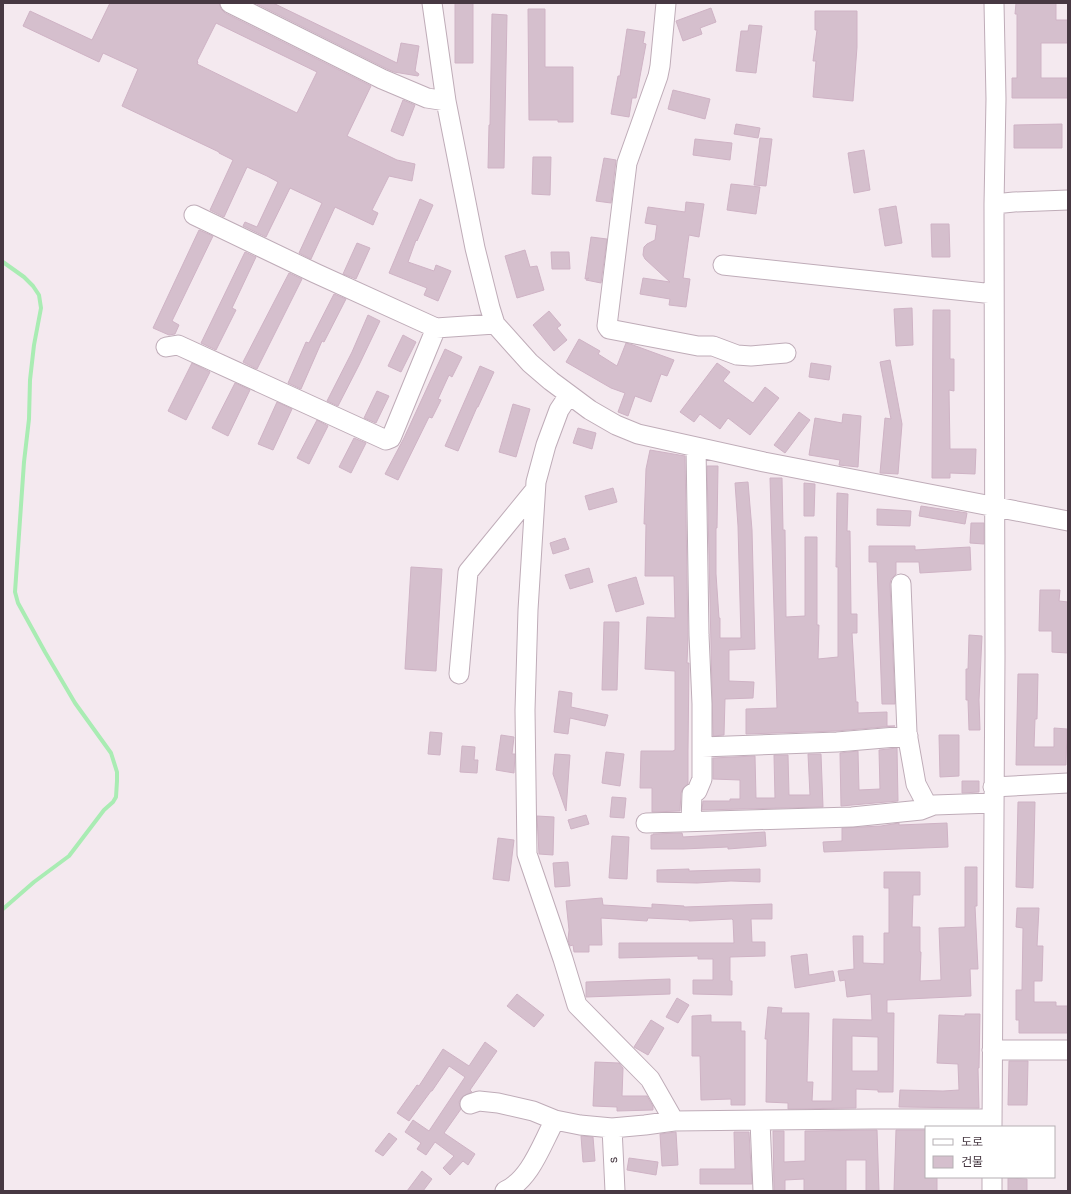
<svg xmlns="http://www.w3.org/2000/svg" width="1071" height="1194" font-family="'Golos Text','Noto Sans KR',sans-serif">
	<rect width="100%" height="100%" fill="#f4e9ef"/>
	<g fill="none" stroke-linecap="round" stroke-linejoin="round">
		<path stroke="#a9ecb3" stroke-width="4" d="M3 262 24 277 33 286 39 295 41 308 34 345 30 380 29 419 24 462 15 592 18 603 45 652 75 703 111 753 117 772V781L116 797 113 802 104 810 69 856 34 882 3 909"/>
	</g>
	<path fill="#d5bfcd" stroke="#cfb3c5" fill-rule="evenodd" d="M110 3H219L221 9 225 13 371 86 347 136 397 160 415 164 412 181 389 176 372 210 378 213 373 225 335 207 311 259 299 253 322 203 290 188 266 237 243 226 245 222 257 227 278 182 267 176 247 167 224 217 210 210 233 160 219 153V152L122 106 138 69 103 53 99 62 23 26 30 11 92 40ZM216 23 317 72 297 113 197 64 198 62 197 61Z
		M255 3H273L397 63 401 43 419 46 415 71 419 74 418 76 394 72 387 69Z
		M455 3H473V63H455Z
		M1016 3H1056V20H1068V43H1041V78H1068V98H1012V78H1017V14H1015Z
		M711 8 716 22 700 28 702 34 683 41 676 21Z
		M528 9H545V67H573V122H558V120H529Z
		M815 11H857V47L853 101 813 97 816 61H813L817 30H815Z
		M492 14 507 15 504 168H488L489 125H490Z
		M749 25 762 26 756 73 736 71 741 31H748Z
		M627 29 645 32 643 43 646 44 636 98H632L629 117 611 114 618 76H620Z
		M673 90 710 99 705 119 668 109Z
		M403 100 415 105 403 136 391 131Z
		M736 124 760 128 758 138 734 134Z
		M1062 124V148H1014V125Z
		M760 138 772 139 766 186 754 185Z
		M695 139 732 143 730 160 693 155Z
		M864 150 870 190 854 193 848 153Z
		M533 157H551L550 195 532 194Z
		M604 158 616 160 611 203 596 201Z
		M731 184 760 187 756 214 727 210Z
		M420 199 433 205 417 241 416 240 408 262 434 271 436 265 451 271 438 301 424 295 427 288 389 273Z
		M686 202 704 204 699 237 689 235 683 278 690 279 686 307 669 305 670 299 640 294 643 278 670 282 645 259 643 255 644 247 647 244 655 240 657 225 645 223 648 207 685 212Z
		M896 206 902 243 885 246 879 209Z
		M931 224H949L950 257H932Z
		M199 230 213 236 172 321 179 325 175 334 169 335 153 328Z
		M591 237 607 239 601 283 586 280 589 278 585 279Z
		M357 243 370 248 356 279 343 274Z
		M525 250 530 267 537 266 544 290 517 298 505 256Z
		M245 252 256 257 232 308 236 310 216 350 201 343Z
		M551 252H569L570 269H552Z
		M289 273 302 279 257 369 243 362Z
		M334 294 346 299 324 342 322 341 301 389 288 383 306 342 309 343Z
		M912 308 913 345 896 346 894 309Z
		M933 310H950V359H954V391L949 390 950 449H976L975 474 950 473V478H932Z
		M549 311 561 325 557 328 567 340 554 351 533 325Z
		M368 315 380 321 359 365 338 406 327 401 352 352Z
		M403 335 416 342 401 372 388 366Z
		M579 339 600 351 598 354 617 366 626 343 633 345 674 360 667 376 661 374 651 402 635 396 628 416 618 412 625 393 611 388 566 362Z
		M445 349 462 357 452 377 449 375 438 399 441 400 432 418 429 417 398 480 385 474 404 438Z
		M890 360 902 424 898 474 880 473 885 418 891 419 880 362Z
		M192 363 210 372 186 420 168 411Z
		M717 363 730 372 723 381 753 403 765 387 779 398 750 435 728 418 720 429 700 414 694 422 680 412Z
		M811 363 831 366 829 380 809 377Z
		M480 366 494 372 478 407H477L458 451 445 446Z
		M235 383 250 390 228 436 212 428Z
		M377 391 389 396 376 423 364 418Z
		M277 402 292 409 273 450 258 444Z
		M513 404 530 409 516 457 499 452Z
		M799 412 810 420 785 453 774 445Z
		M843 414 861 416 858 467 839 465 840 460 809 455 815 418 842 423Z
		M317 420 328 426 309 464 297 458Z
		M578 428 596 433 592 449 573 443Z
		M354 438 366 443 351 473 339 467Z
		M650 450 685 456 688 639 687 663H689L688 750V784L683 788 681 793 680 811 652 812V788H640L641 751H673L675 750V671L645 669 647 617 675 618 674 576H645L646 524H644L646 469Z
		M707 466H718L717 528H716V574L719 618H720V638H741L738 526 735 483 748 482 752 530 755 649 729 650V681L754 682 753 698 725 699 724 735 713 736Z
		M770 478H782L783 530H785L786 617 805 616V537H817V625H819L818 659 838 657V567H836L837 493 848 494 847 531H850L851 614H857V633H852L856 702H858V713L887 712V726H895L836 731 746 734V709L777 708Z
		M804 483 815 484 814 516H804Z
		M613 488 617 502 589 510 585 496Z
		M921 506 967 513 965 524 919 516Z
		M877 509 911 511 910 526 877 525Z
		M971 523H984V544L970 543Z
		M565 538 569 549 553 554 550 543Z
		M869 546H915V550L970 547 971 570 920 573 919 562H896V574L891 579 890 584 895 704H882L877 562H869Z
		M411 567 442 569 436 671 405 669Z
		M589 568 593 582 570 589 565 575Z
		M636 577 644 604 616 612 608 585Z
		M1040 590H1060L1059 601 1068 602V653L1052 652V631H1039Z
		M604 622H619L617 690H602Z
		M969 635 982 636 979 700 980 730H969L968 700H966V669H968Z
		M1018 674H1038L1037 719H1035L1034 747H1054V728L1067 729 1066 765H1016Z
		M559 691 572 693 571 707 608 715 605 726 570 718 568 734 554 732Z
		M430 732 442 733 440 755 428 754Z
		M501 735 514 737 512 754H515L514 773 496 770Z
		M939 735H959V776L940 777Z
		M462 746 475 747 474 760H478L477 773 460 772Z
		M897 748 898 801 841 806 840 753 858 751 859 790 880 789 879 750Z
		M606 752 624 754 620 786 602 783Z
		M555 754 570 755 566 811 553 774Z
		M808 754H821L823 807 702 810 703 801H730V799H740V780L713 779V758L755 756 756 798H775L774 755H788L789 795H810Z
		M962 781H979V792L962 793Z
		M612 797 626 798 624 818 610 817Z
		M1018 802H1035L1033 888 1016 887Z
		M586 815 589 824 571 829 568 820Z
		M537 816 554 817 553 855 539 854Z
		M899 823V825L947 823 948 847 824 852 823 842 842 841V828L881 826Z
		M765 832 766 846 728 849V847L683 849H651V835H653V834L682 833 683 837Z
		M612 836 629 837 627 879 609 878Z
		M498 838 514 840 509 881 493 879Z
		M568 862 570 886 555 887 553 863Z
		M965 867H977V906H975L978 969H970L971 996 887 1000V1013H894L893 1092H878V1090L856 1089V1108L788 1109V1103L766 1102 767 1039H765L768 1007 782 1008 781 1013H809L807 1082H813L812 1101H832L833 1019 872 1020 871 994 847 997 845 980 840 981 838 971 854 969 853 936H863V963L884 964V933H889V888H884V872H920V895H913L912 927H920V952H921L920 981 941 980 939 928 965 927ZM852 1036 878 1037V1071H852Z
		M689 869V871L760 869V882L731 881 697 883 657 882V870Z
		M602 898 603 905 652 908V904L684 906V907L772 904V919H751L752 942H765V956L730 957V981H732V995L693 994V980H713V959H698V956L619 958V943H734L733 920 732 919 689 921V920L648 918 647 921 601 918 602 945H589V952H574L573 945 570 946 568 940 569 930 566 901Z
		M1017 908H1039L1037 946H1043L1042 981H1034V1002H1056V1006H1068V1033H1019V1020H1016V990H1022L1023 928 1016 927Z
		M807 954 809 975 833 971 835 981 795 988 791 956Z
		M670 979V994L586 997V982Z
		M517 994 544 1015 534 1027 507 1006Z
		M677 998 689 1005 678 1023 666 1017Z
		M965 1014H980L979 1068H978L979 1108 899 1107 900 1090 943 1091 959 1090 958 1064 937 1063 939 1015 965 1016Z
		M711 1015V1022H741V1031H745V1105H731V1099L701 1100 700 1056H692V1016Z
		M651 1020 664 1028 648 1055 634 1047Z
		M485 1042 497 1051 470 1090 472 1092 462 1097 459 1102 461 1109 444 1133 475 1154 468 1165 463 1161 450 1175 443 1168 454 1156 435 1142 426 1155 417 1149 421 1143 405 1132 413 1120 429 1131 465 1077 449 1066 432 1091H431L409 1121 397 1113 417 1085 419 1086 443 1049 469 1066Z
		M1009 1061H1028L1027 1105H1008Z
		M595 1062 619 1063 623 1068 622 1096H647L653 1106V1110L617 1111V1107L593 1106Z
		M877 1130 879 1191H866V1160H846V1191H804V1179L785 1180V1191H774L773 1131H784V1162L805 1161V1131Z
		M896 1130H926V1177H937V1191H894Z
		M676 1132 678 1165 662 1166 660 1134Z
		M734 1132H749L752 1184H700V1169H735Z
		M389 1133 397 1139 383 1156 375 1151Z
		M581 1136 593 1137 595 1161 583 1162Z
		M629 1158 658 1162 656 1175 627 1170Z
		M422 1171 432 1179 423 1191H407Z
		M1008 1178 1027 1179V1191H1008Z"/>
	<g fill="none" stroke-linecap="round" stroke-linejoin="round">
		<g stroke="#bfacb8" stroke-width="21">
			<path id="minor" d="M230 3 382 79 427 98 446 101
				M432 3 446 101 475 248 490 308 495 324 530 363 551 381 590 410 616 425 638 434 764 462 1068 521
				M666 3 660 66 658 76 627 163 607 326 609 329 698 346H713L737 355 751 356 786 353
				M994 204 1014 202 1068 200
				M194 215 315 273 436 328 495 324
				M723 265 994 294
				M166 347 178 345 386 440 391 438 436 328
				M569 395 559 410 546 445 536 482 528 610 525 710 527 854 563 959 577 1005 650 1079 674 1121
				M901 584 907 733 916 784 928 807
				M459 674 468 572 535 490
				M702 747 837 742 908 736
				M993 787 1068 783
				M691 821 692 794 697 791 702 779V704L699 635 696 447
				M646 823 852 817 921 810 934 805 993 803
				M992 1050H1068
				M470 1104 479 1101 498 1103 533 1111 555 1120 580 1125 612 1128 645 1125 674 1121 874 1119H991
				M760 1121 763 1191
				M992 1127 995 656 994 204 996 99 994 3
				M612 1128 615 1191
				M992 1177V1191
				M505 1191C531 1179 542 1143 555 1120"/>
		</g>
		<use href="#minor" stroke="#fff" stroke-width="19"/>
	</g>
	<g text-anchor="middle" stroke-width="4" stroke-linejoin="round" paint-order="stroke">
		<g font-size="12" fill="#473842" stroke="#fff">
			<text transform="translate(613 1160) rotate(-93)" y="4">s</text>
		</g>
	</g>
	<rect width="1071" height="1194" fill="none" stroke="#473842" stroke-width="8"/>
	<rect x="925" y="1126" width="130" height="52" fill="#ffffff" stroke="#b5afb3"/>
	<rect x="933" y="1139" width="20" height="6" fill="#ffffff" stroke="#b5afb3"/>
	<text x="961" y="1146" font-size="12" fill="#473842">도로</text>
	<rect x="933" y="1156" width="20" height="12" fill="#d5bfcd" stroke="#b5afb3"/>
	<text x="961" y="1166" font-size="12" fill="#473842">건물</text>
</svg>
